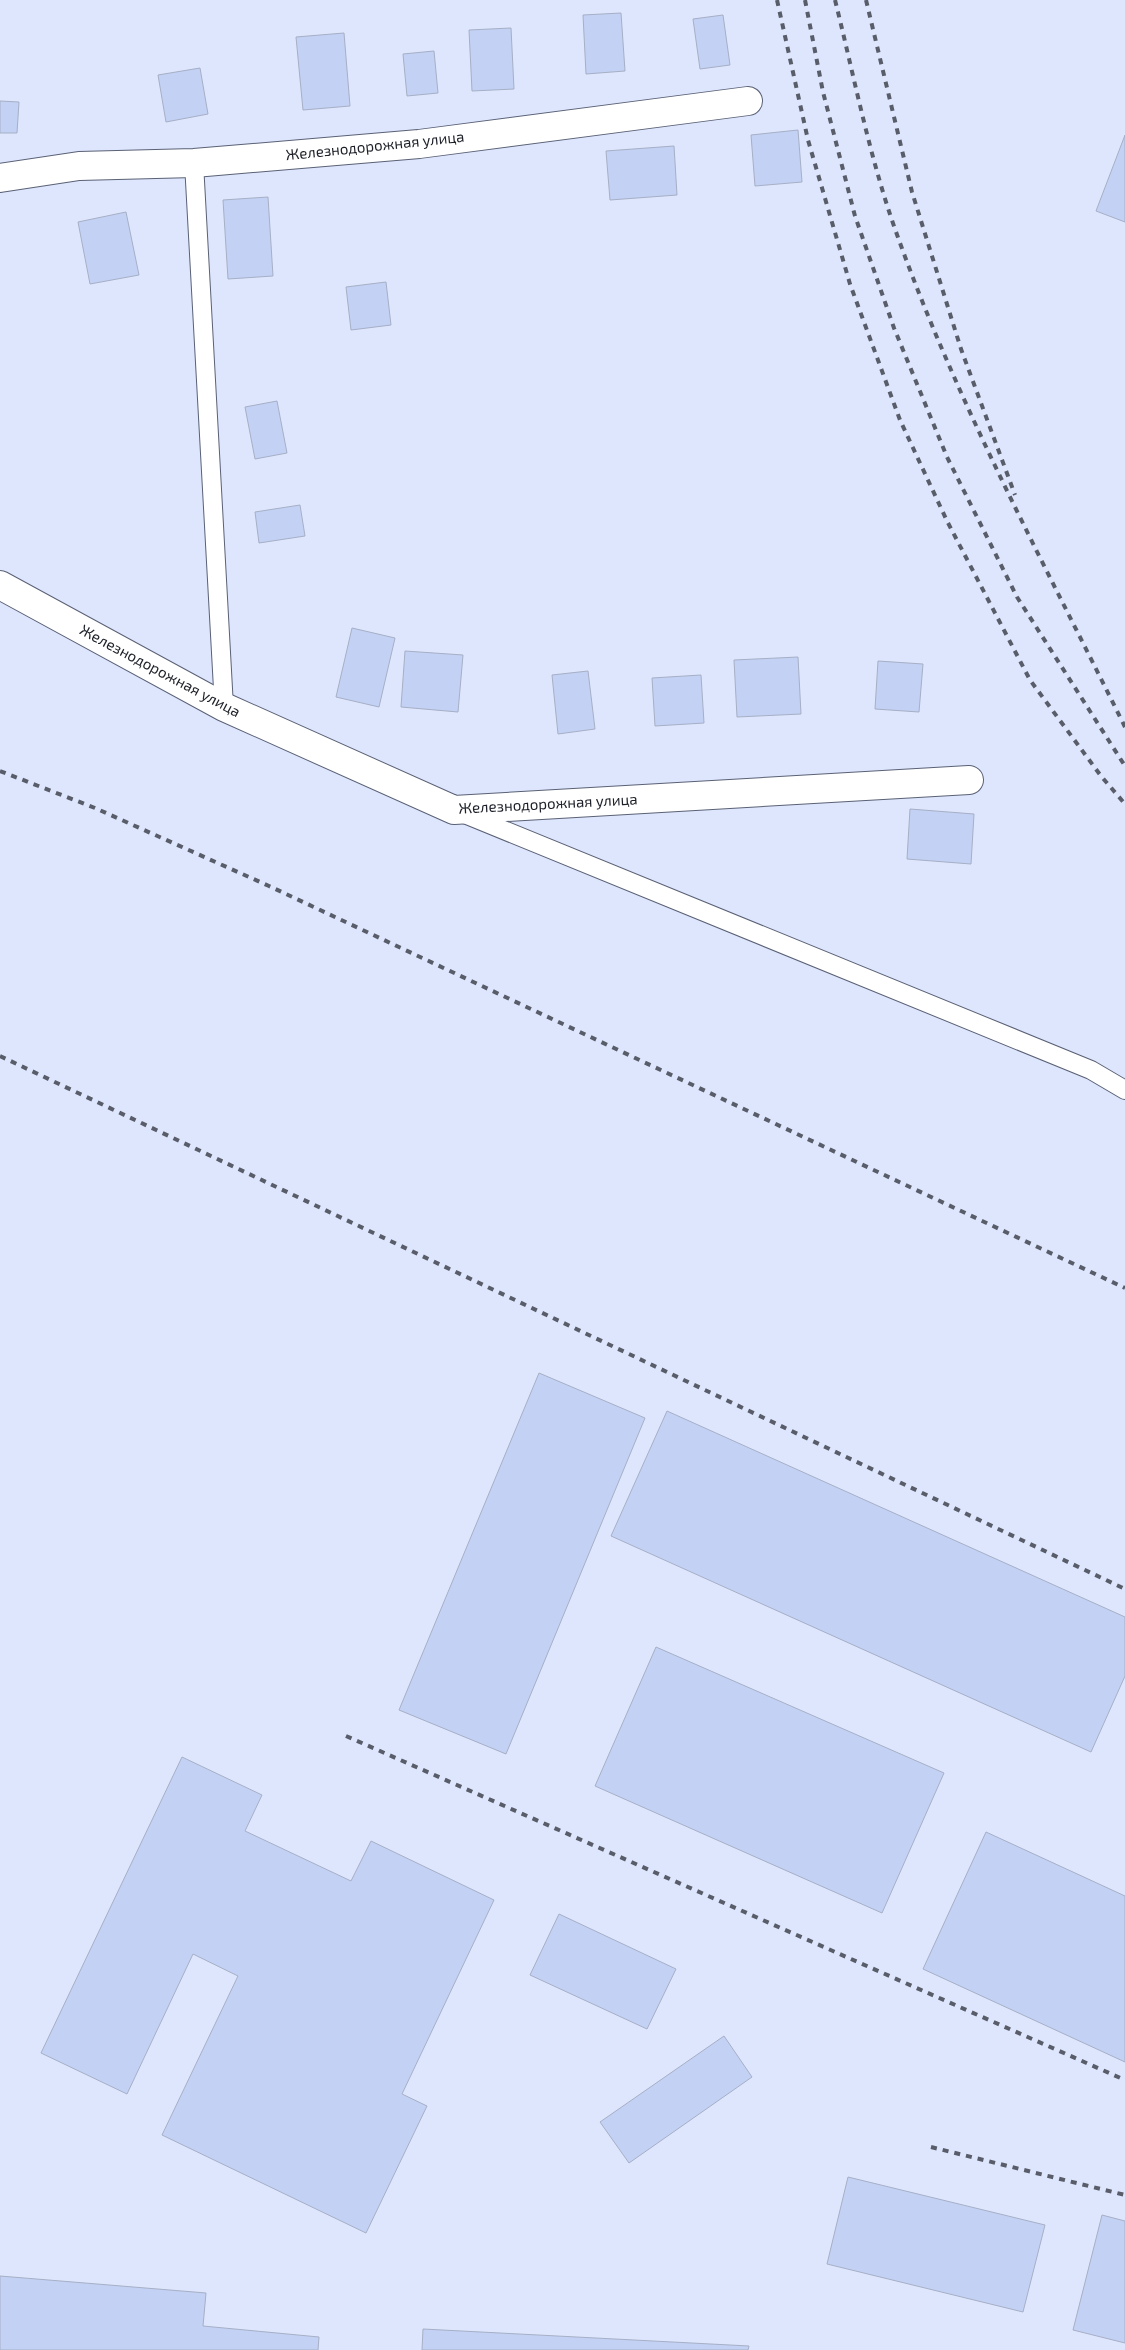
<svg xmlns="http://www.w3.org/2000/svg" width="1125" height="2350" font-family="'Exo 2',sans-serif">
	<rect width="100%" height="100%" fill="#dde6fd"/>
	<path fill="#c3d1f4" stroke="#a6afc5" d="M621 13 625 71 586 74 583 15Z
		M723 15 730 65 700 69 693 19Z
		M511 28 514 89 472 91 469 30Z
		M344 33 350 106 303 110 296 37Z
		M434 51 438 93 407 96 403 54Z
		M200 68 208 114 166 122 158 75Z
		M0 101 19 102 17 133H0Z
		M798 130 802 182 755 186 751 135Z
		M1125 135V222L1096 211Z
		M674 146 677 195 610 200 606 151Z
		M268 197 273 276 228 279 223 200Z
		M126 212 139 275 90 284 78 222Z
		M386 282 391 325 351 330 346 287Z
		M277 401 287 453 255 459 245 407Z
		M300 505 305 536 259 543 255 512Z
		M352 628 395 638 379 707 336 697Z
		M405 651 463 655 458 712 401 707Z
		M798 657 801 714 737 717 734 660Z
		M878 661 923 664 919 712 875 709Z
		M588 671 595 729 558 734 552 675Z
		M701 675 704 723 655 726 652 678Z
		M910 809 974 814 971 864 907 859Z
		M539 1373 645 1418 506 1754 399 1710Z
		M667 1411 1125 1617V1676L1091 1752 611 1536Z
		M656 1647 944 1773 882 1913 595 1786Z
		M182 1757 262 1795 245 1831 351 1881 371 1841 494 1900 402 2094 427 2106 366 2233 162 2135 238 1976 193 1954 127 2094 41 2053Z
		M986 1832 1125 1896V2062L923 1969Z
		M559 1914 676 1969 647 2029 530 1975Z
		M724 2036 752 2077 629 2163 600 2122Z
		M848 2177 1045 2225 1023 2312 827 2264Z
		M1102 2215 1125 2221V2343L1073 2330Z
		M0 2276 206 2293 203 2326 319 2337 318 2350H0Z
		M423 2329 749 2346 748 2350H422Z"/>
	<g fill="none" stroke-linecap="round" stroke-linejoin="round">
		<g stroke="#5a6175" stroke-width="20">
			<path id="service" d="M194 163 224 707
				M462 813 1091 1070 1125 1090"/>
		</g>
		<g stroke="#5a6175" stroke-width="30">
			<path id="minor" d="M0 178 79 166 194 163 419 144 748 101
				M0 585 224 707 454 810 969 780"/>
		</g>
		<use href="#service" stroke="#fff" stroke-width="18"/>
		<use href="#minor" stroke="#fff" stroke-width="28"/>
		<path stroke="#585d69" stroke-width="4" stroke-dasharray="6 6" stroke-linecap="butt" d="M777 0 808 140 850 284 900 420 947 521 1030 680 1101 776 1125 804
			M805 0 823 92 855 216 894 328 947 457 1017 597 1125 766
			M835 0C854 76 869 155 895 229 956 402 1044 563 1125 727
			M866 0 912 192 961 349 1015 495
			M0 771 95 808 269 886 1125 1288
			M0 1056 1125 1589
			M346 1736 1125 2080
			M931 2147 1125 2195"/>
	</g>
	<g text-anchor="middle" stroke-width="4.5" stroke-linejoin="round" paint-order="stroke">
		<g font-size="15" fill="#1d2028" stroke="#fff">
			<text transform="translate(375 146) rotate(-6)" y="5">Железнодорожная улица</text>
			<text transform="translate(160 671) rotate(28)" y="5">Железнодорожная улица</text>
			<text transform="translate(548 804) rotate(-3)" y="5">Железнодорожная улица</text>
		</g>
	</g>
</svg>
